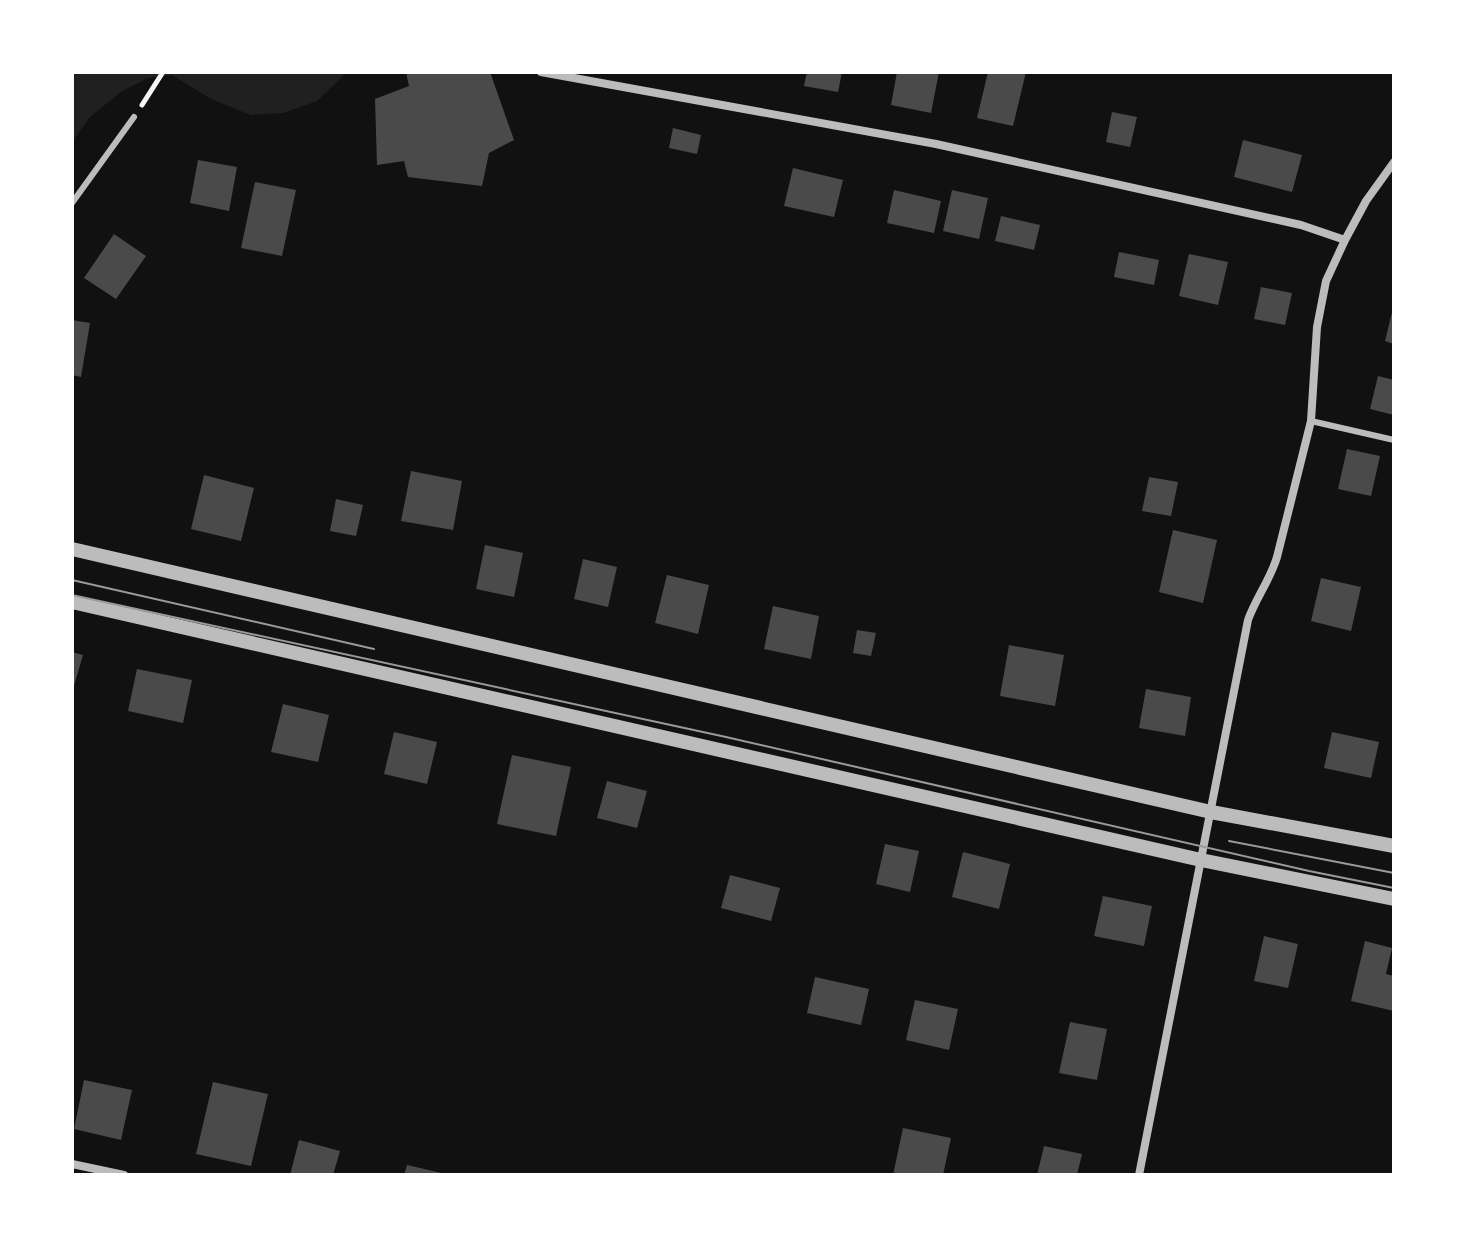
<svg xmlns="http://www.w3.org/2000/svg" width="1466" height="1247" font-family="Montserrat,sans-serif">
	<rect width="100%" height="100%" fill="#111"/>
	<path fill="#202020" d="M72 72H347L317 101 283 113 251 115 211 99 172 75 148 78 122 91 90 117 72 142Z"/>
	<path fill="#4a4a4a" d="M406 72H490L514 140 489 153 482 186 408 177 404 161 377 165 375 99 409 86Z
		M807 72H842L838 92 804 86Z
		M897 72H939L931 113 891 105Z
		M988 72H1026L1013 126 977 118Z
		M1112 112 1137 117 1130 147 1106 142Z
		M673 128 701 135 697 154 669 148Z
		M1243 140 1302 155 1292 192 1234 177Z
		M198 160 237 167 229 211 190 203Z
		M793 168 843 180 834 217 784 206Z
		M255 182 296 190 282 256 241 248Z
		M894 190 941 201 934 233 887 223Z
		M952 190 988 198 979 239 943 231Z
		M1001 216 1040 225 1034 250 995 241Z
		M114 234 146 256 116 299 84 278Z
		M1119 252 1159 260 1154 285 1114 277Z
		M1189 254 1228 262 1218 305 1179 296Z
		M1261 287 1292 293 1285 325 1254 319Z
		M1393 308 1394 309V344L1385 341Z
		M72 320 90 323 81 377 72 375Z
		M1378 376 1394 380V415L1370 409Z
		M1347 449 1380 456 1371 496 1338 489Z
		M411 471 462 481 453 530 401 521Z
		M204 475 254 488 241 541 191 529Z
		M1149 477 1178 482 1171 516 1142 511Z
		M336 499 363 505 356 536 330 531Z
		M1173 530 1217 540 1203 603 1159 592Z
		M485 545 523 553 514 597 476 589Z
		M583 559 617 567 608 607 574 599Z
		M667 575 709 585 698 634 655 623Z
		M1321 578 1361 587 1351 631 1311 621Z
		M773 606 819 616 811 659 764 649Z
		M857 630 876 633 871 656 853 653Z
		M1009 645 1064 655 1055 706 1000 696Z
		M72 652 83 655 73 689H72Z
		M137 669 192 680 183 723 128 711Z
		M1146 689 1191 697 1185 736 1139 728Z
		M283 704 329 715 318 762 271 752Z
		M394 732 437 742 427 784 384 774Z
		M1332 732 1379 742 1371 778 1324 768Z
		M512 755 571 767 556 836 497 824Z
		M607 781 647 791 637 828 597 818Z
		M885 844 919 851 910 892 876 884Z
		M963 852 1010 864 999 909 952 897Z
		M730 875 780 888 771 921 721 908Z
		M1103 896 1152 906 1144 946 1094 936Z
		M1264 936 1298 944 1288 988 1254 981Z
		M1365 941 1392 948 1386 974 1394 976V1011L1351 1001Z
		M815 977 869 989 861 1025 807 1013Z
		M915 1000 958 1009 949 1050 906 1040Z
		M1070 1022 1107 1029 1097 1080 1059 1073Z
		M84 1080 132 1090 121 1140 74 1129Z
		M213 1082 268 1094 251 1166 196 1154Z
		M903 1128 951 1138 943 1175H893Z
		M299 1140 340 1151 333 1175H290Z
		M1044 1146 1082 1154 1077 1175H1037Z
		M407 1165 446 1174V1175H404Z"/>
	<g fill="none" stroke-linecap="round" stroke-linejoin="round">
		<path stroke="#f5f5f5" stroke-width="5" d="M142 105 163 72"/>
		<path stroke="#bcbcbc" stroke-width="6" d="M72 203 134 117
			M1311 421 1394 440"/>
		<path stroke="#bcbcbc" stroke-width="8" d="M541 72 936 144 1301 225 1345 240 1366 201 1394 162
			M72 1164 124 1175
			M1139 1175 1248 620C1256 598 1270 580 1277 557L1311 421 1317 327 1326 281 1345 240"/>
		<path stroke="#bcbcbc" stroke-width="14" d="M72 549 1211 812 1394 846
			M72 602 1201 860 1394 899"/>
		<path stroke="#9a9a9a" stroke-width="2" d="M72 580 374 649
			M72 595 726 737 1309 871 1394 888
			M1229 841 1394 873"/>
	</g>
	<rect width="1466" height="1247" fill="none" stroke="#ffffff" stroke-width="148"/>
</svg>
